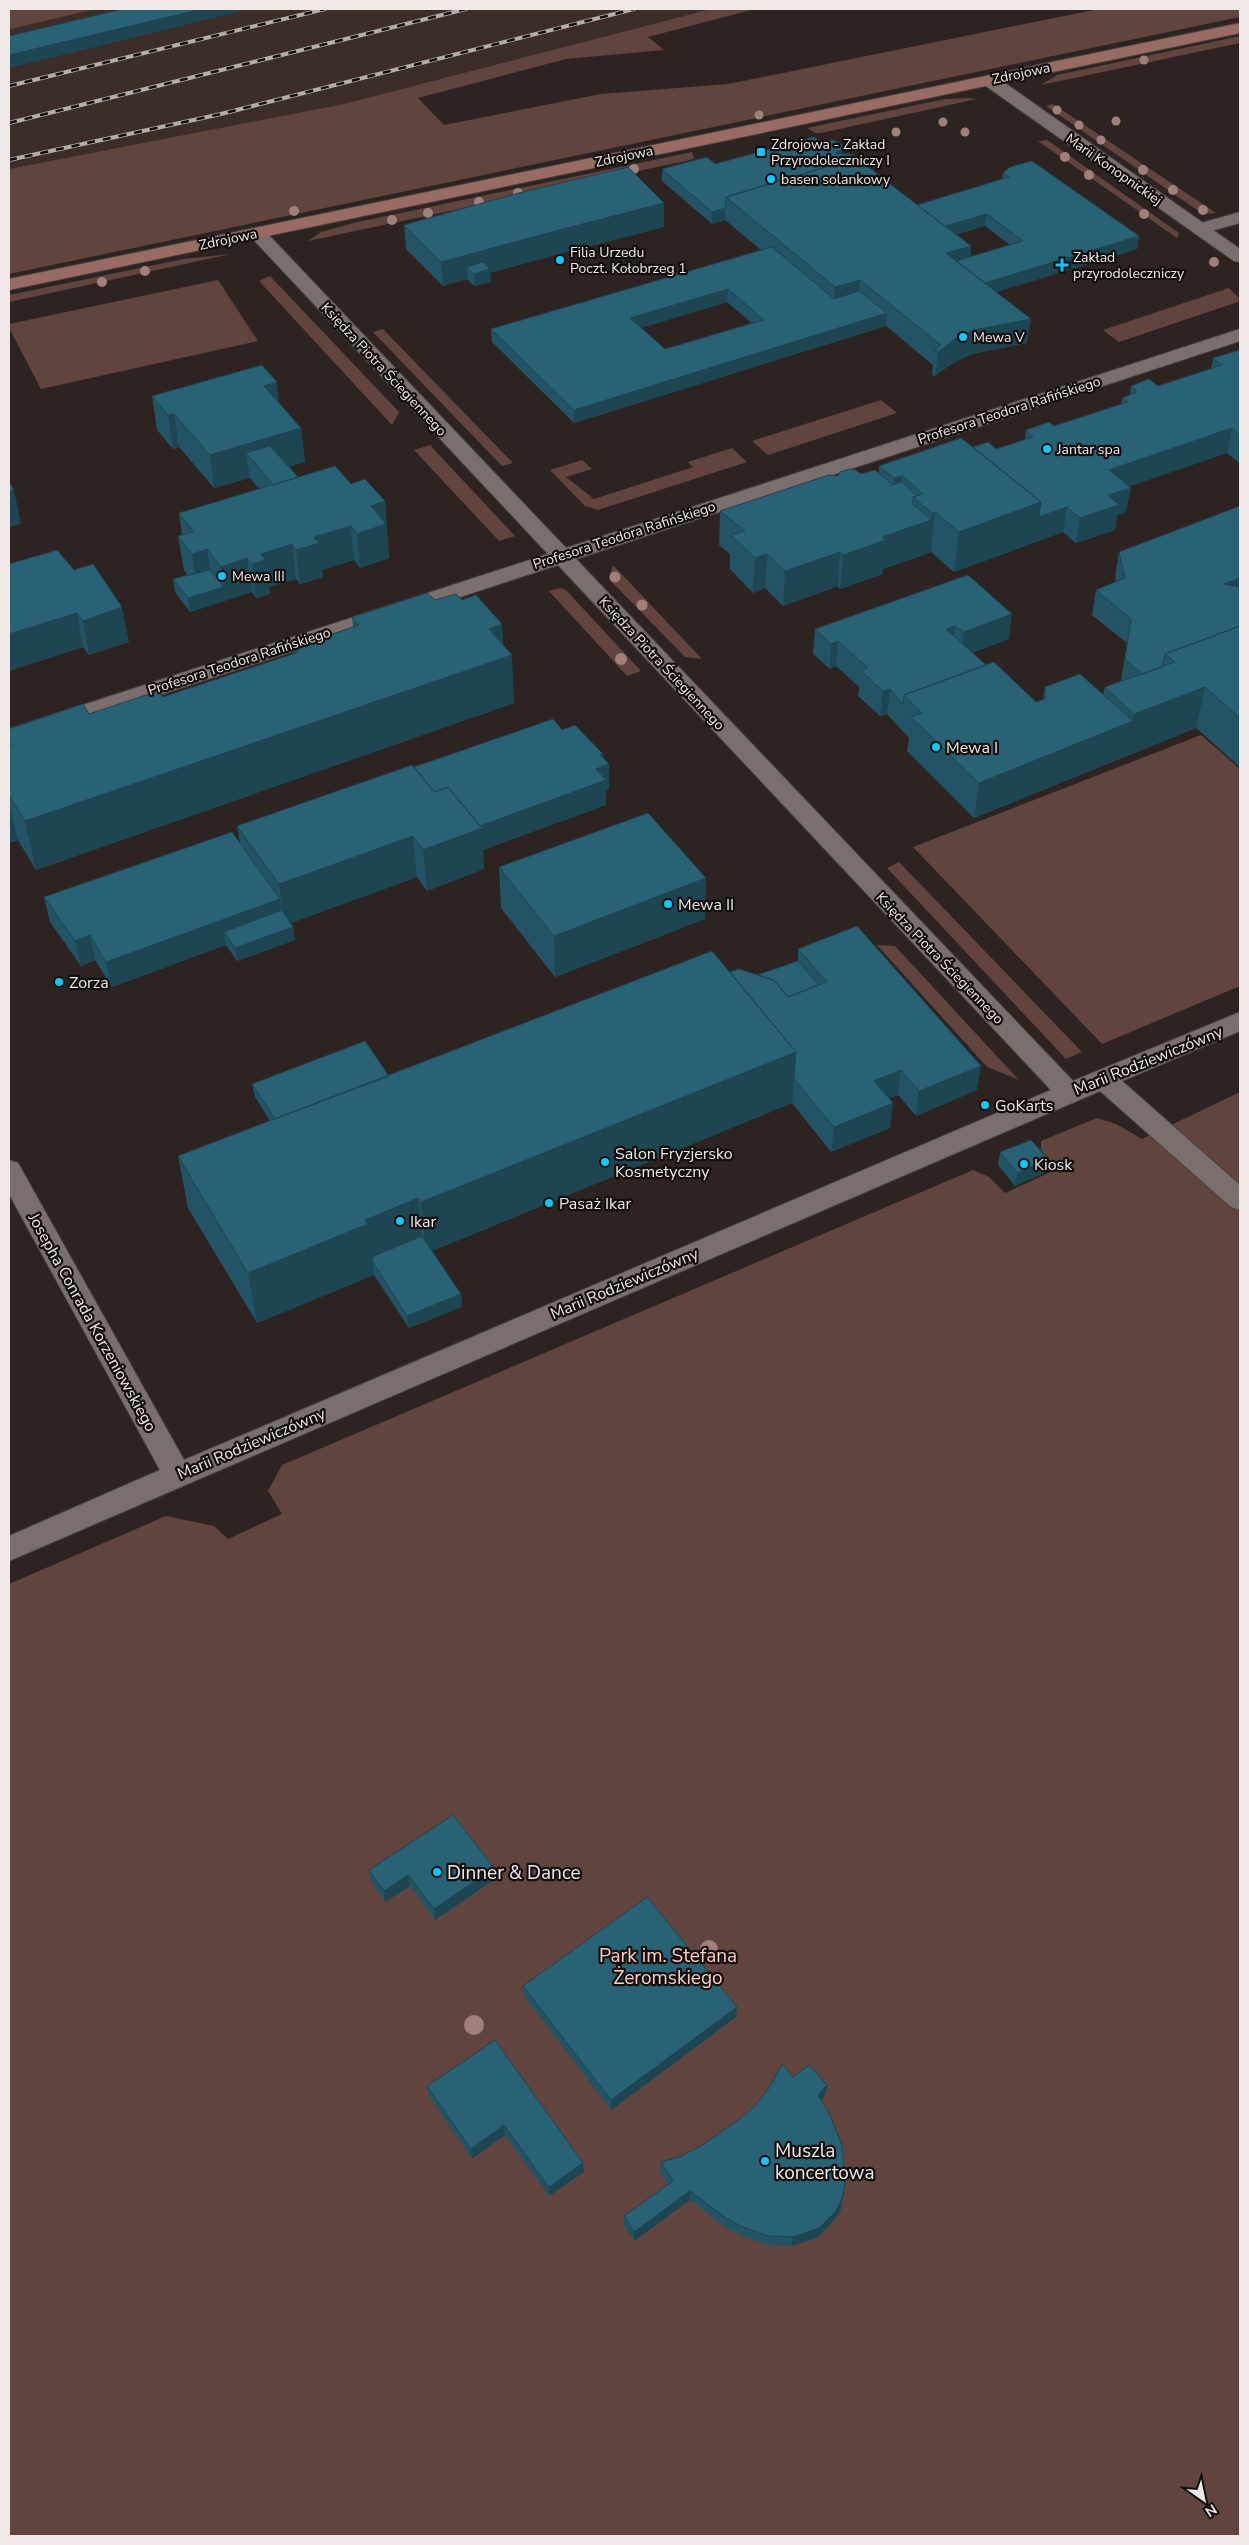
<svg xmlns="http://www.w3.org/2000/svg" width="1249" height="2545" font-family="'Nunito Sans',sans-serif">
	<rect width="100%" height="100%" fill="#2d2421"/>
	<path fill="#3d2d29" d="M34 9H711L344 104 9 169V15Z"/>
	<path fill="#61443e" d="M9 9H95L11 29 9 27Z
		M711 9H755L648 37 664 50 566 59 418 98 444 125 601 94 728 84 1099 9H1240V17L9 274V169L344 104Z
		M1240 36V43L1041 85 1057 75Z
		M968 98 977 99 821 133H815L807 128 945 99Z
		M1053 104 1216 213 1203 214 1046 106Z
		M1047 140 1179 233 1177 238 1038 141Z
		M692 152 694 158 690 160 308 241 321 232 353 223Z
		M231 254 9 302V295L184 259Z
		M270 276 399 412 392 425 259 281Z
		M218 280 258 341 41 389 9 328V324Z
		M1229 288 1240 299 1238 302 1119 342 1103 330Z
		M383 329 513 463 502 466 373 332Z
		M881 400 897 413 768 455 752 441Z
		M430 445 515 536 499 541 414 450Z
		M732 448 747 462 598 510 585 506 550 470 582 460 592 469 566 477 594 499 693 467 688 462Z
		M613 565 702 659 685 657 609 579Z
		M561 588 566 590 641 671 627 676 549 591Z
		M1201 735 1240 769V986L1102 1044 913 847Z
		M899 862 1082 1052 1066 1059 887 868Z
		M877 945 895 946 1019 1080 987 1067Z
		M1240 1092V2536H9V1584L166 1516 214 1526 228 1539 282 1514 268 1491 282 1465 973 1170 989 1177 1005 1193 1057 1169 1041 1150V1141L1097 1118 1116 1124 1142 1139Z"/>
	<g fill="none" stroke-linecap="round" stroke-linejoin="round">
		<g stroke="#4a4240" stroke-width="2">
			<path id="lane" d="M1240 212V223L1200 234 1194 233 1191 229 1194 225Z"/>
		</g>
		<g stroke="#4a4240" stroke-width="2">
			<path id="street" d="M989 75 995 76 1240 249V262L1234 261 983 84 981 80Z
				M257 228 263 229 566 548 1240 329V341L576 559 1073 1081 1240 1012V1031L1122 1081 1240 1185V1210L1231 1207 1100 1091 9 1561V1536L160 1470 9 1194V1160L18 1163 184 1460 1051 1090 558 565 9 744V729L548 554 251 237 248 233 251 229Z"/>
		</g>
		<g stroke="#4a4240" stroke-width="2">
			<path id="secondary" d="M1240 23V33L9 290V279Z"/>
		</g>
		<use href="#lane" fill="#7b6f6d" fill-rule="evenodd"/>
		<use href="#street" fill="#7b6f6d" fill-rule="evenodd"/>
		<use href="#secondary" fill="#986b63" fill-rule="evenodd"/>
		<g stroke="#b4adaa" stroke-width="4">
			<path id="rail" d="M9 86 325 9
				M9 123 466 9
				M9 160 221 114 634 9"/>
		</g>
		<use href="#rail" stroke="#120e0d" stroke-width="2.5" stroke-dasharray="8" stroke-linecap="butt"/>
	</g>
	<g fill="#9f807a">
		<circle cx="1144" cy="60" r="4.5"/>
		<circle cx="1057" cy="110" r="4.5"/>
		<circle cx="759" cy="115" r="4.5"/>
		<circle cx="1116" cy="121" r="4.5"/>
		<circle cx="943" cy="122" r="4.5"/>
		<circle cx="1079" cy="125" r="4.5"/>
		<circle cx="896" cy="132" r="4.5"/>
		<circle cx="965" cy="132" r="4.5"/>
		<circle cx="1101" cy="140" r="4.5"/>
		<circle cx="1065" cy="157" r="5"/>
		<circle cx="634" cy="169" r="5"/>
		<circle cx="1143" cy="170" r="5"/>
		<circle cx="1089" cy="175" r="5"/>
		<circle cx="1173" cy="190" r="5"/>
		<circle cx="518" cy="193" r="5"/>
		<circle cx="479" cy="202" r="5"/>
		<circle cx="1203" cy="210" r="5"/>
		<circle cx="294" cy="211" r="5"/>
		<circle cx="428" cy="213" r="5"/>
		<circle cx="1144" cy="214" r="5"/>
		<circle cx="392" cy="220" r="5"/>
		<circle cx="1214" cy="262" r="5"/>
		<circle cx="145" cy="271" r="5"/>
		<circle cx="102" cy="282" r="5"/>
		<circle cx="615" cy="577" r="5.5"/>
		<circle cx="642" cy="605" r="5.5"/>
		<circle cx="621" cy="659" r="6"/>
		<circle cx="709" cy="1949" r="9"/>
		<circle cx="474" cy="2025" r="10"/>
	</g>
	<path fill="#235465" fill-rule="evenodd" d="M820 141 843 154 860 160 917 205 1002 179 1003 173 1139 236 1137 249 996 292 1027 343 972 354 953 363 935 376 932 375 933 365 886 326 574 423 492 342 491 329 761 250 725 220 712 224 662 181V169L715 164ZM985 226 1010 245 970 257 971 246 956 234ZM727 302 752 323 665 349 641 328Z
		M404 225 664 227 559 254 490 273 491 282 474 286 467 279 443 286 406 249Z
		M1240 350V463L1227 453 1129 486 1126 512 1117 515 1115 530 1076 543 1063 532 954 572 931 552 883 569V574L840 589 838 586 783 606 765 588 753 593 730 569V554L719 545 720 511 838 476 879 473V466L973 447 996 449 1025 440 1026 430 1054 426 1121 404 1122 398 1130 395 1131 386H1158L1211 369 1213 358Z
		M152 396 279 403 301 428 305 462 288 467 298 477 351 484 385 501 389 558 360 568 354 560 322 570 323 577 300 584 296 579 269 587 270 594 256 598 252 592 190 612 175 592 173 579 187 575 184 570 178 536 182 535 179 513 259 489 250 478 214 488 179 447 173 449 157 430Z
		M1240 506V767L1196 728 974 818 907 751 909 738 887 714 880 716 858 696 859 687 836 666 830 669 813 654 815 629 968 575 1009 639 972 653 986 665 1036 702 1043 700 1045 687 1103 695 1105 687 1121 681 1127 643 1092 615 1096 590 1116 582 1115 577 1119 552Z
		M9 564 129 642 89 655 83 647 9 671Z
		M435 600H462L502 624 503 645 514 703 36 870 18 840 9 843V729L89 714 163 697 295 654 294 647 353 627 352 617Z
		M562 730 603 757 609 764V789L606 790V805L483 850 484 869 427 891 417 877 291 923 293 927 295 940 237 961 226 945 112 987 95 960 81 966 50 922 44 897 240 842 237 826 414 767Z
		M499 867 705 919 555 977 501 908Z
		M798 949 977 1090 916 1116 898 1095 889 1098 890 1128 831 1152 792 1103 432 1251 461 1294 462 1307 409 1328 374 1275 257 1323 188 1208 178 1156 270 1121 255 1097 252 1084 389 1076 730 972 757 975 798 961Z
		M1000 1152 1046 1172 1015 1186 998 1165Z
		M494 1868 495 1879 435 1920 410 1886 385 1902 371 1881 369 1870Z
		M523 1986 736 2017 611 2110 524 1996Z
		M793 2077 827 2085 825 2095 821 2100 841 2209 834 2220 817 2238 791 2246 768 2245 742 2236 725 2227 690 2200 634 2241 624 2226V2216L668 2184 660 2172 661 2162 679 2157 701 2146 737 2121Z
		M427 2086 583 2163 584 2172 549 2196 505 2135 472 2159 429 2096Z"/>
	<path fill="#1d4552" d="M202 9H242V11L9 68V55Z
		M843 149 842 161 835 153Z
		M664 203V227L559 254 490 273 491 282 474 286V274L467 267V279L443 286 441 262 559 230Z
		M725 208V220L712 224V212Z
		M987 214 985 226 932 242 933 229Z
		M1139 236 1137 249 970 300 972 287Z
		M971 246 969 270 956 274 946 253Z
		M860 280 858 304 833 311 835 287Z
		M728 289 727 302 630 331V318Z
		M887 313 886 326 574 423V410Z
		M1031 319 1027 343 972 354 953 363 935 376 938 352 956 338 974 330Z
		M277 382 280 415 264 386Z
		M174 414 179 447 173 449 168 415Z
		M301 428 305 462 264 474 246 453 250 478 214 488 210 455Z
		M1232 428 1227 453 1105 495 1109 470Z
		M903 476 899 516 890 519 894 478Z
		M1131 488 1126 512 1117 515 1115 530 1076 543 1080 518 1108 495Z
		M14 490 21 524 9 527V491Z
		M385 501 389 558 360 568 357 534 371 506Z
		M1041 502 1067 507 1063 532 954 572 959 532Z
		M935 512 931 552 927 554 932 513Z
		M931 520 927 554 883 569V574L840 589 843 555 882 537Z
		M351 526 354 560 322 570 323 577 300 584 296 550 314 537Z
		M292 544 296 579 269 587 270 594 256 598 252 564 261 554Z
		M207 549 212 583 197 588 192 554Z
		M840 552 838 586 783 606 785 571Z
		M767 554 765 588 753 593 755 558Z
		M247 558 252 592 190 612 188 598 224 587 221 567Z
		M1240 578V601L1223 584Z
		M122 607 129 642 89 655 83 621Z
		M77 613 83 647 9 671V634Z
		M1012 614 1009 639 960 657 964 632Z
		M502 624 504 658 512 655 514 703 36 870 25 821 489 629Z
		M955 626 952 651 946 629Z
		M838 641 836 666 830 669 831 644Z
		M1205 687 1196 728 974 818 979 783 1133 721 1134 714Z
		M890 689 887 714 880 716 883 691Z
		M603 754V766L609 764V789L606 790V805L483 850 484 869 427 891 423 850 470 829 596 769 600 755Z
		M9 803 18 840 9 843Z
		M413 836 417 877 285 925 279 884Z
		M706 878 705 919 555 977 554 936Z
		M280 899 284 924 224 932 226 945 112 987 106 962Z
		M293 927 295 940 237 961 235 948Z
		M90 935 95 960 81 966 75 941Z
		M796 1052 792 1103 426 1253 421 1202Z
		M981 1066 977 1090 916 1116 919 1091Z
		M901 1070 898 1095 872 1106 874 1081Z
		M893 1103 890 1128 831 1152 834 1127Z
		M1048 1159 1046 1172 1015 1186 1017 1173Z
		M418 1198 423 1249 373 1262 374 1275 257 1323 248 1273 365 1220Z
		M461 1294 462 1307 409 1328 407 1316Z
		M494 1868 495 1879 435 1920 434 1909Z
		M408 1875 410 1886 385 1902 384 1891Z
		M737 2007 736 2017 611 2110V2100Z
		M827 2085 825 2095 816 2105 818 2095Z
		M504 2125 505 2135 472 2159 471 2149Z
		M583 2163 584 2172 549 2196V2187Z
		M845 2184 841 2209 834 2220 817 2238 791 2246 793 2237Z
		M690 2191V2200L634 2241V2232Z"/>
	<path fill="#296275" stroke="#1d4552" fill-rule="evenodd" d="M123 9H202L9 55V36Z
		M814 137 820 141 833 140 842 144 843 149 835 153 837 154H850L860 158V160L856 158 726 197 725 208 712 212 662 169 707 157 715 164Z
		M856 158 971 246 946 253 1031 319 974 330 956 338 938 352 934 351 941 345 860 280 835 287 726 197Z
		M1032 161 1139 236 985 283 956 261 1023 241 987 214 945 226 917 205 1009 177 1003 173 1010 167Z
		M628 167 664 203 559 230 441 262 404 225 519 193Z
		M772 247 834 299 859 291 887 313 574 410 491 329ZM728 289 764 320 665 349 630 318Z
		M483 262 490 269 474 274 467 267Z
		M1240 350V435L1232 428 1109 470 1131 488 1108 495 1119 505 1080 518 1067 507 1039 517 1041 502 973 447 988 442 996 449 1033 437 1026 430 1049 422 1054 426 1128 402 1122 398 1137 392 1131 386 1149 379 1158 386 1222 365 1213 358Z
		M262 365 277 382 264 386 301 428 210 455 174 414 168 415 152 396Z
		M961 438 1041 502 959 532 935 512 932 513 913 497 923 494 903 476 894 478 879 466Z
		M270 446 298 477 274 485 246 453Z
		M335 466 351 484 365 479 385 501 371 506 386 524 357 534 351 526 314 537 319 543 296 550 292 544 261 554 265 560 252 564 247 558 221 567 207 549 192 554 178 536 194 532 179 513Z
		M849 469 856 470 861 474 875 470 893 485 902 482 917 496 913 497V504L931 520 882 537 886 540 843 555 840 552 785 571 767 554 755 558 731 535 745 531 720 511 829 475 838 476 840 472Z
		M9 482 14 490 9 491Z
		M1240 506V578L1223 584 1240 587V626L1165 654 1162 667 1143 674 1125 659 1131 619 1096 590 1125 578 1119 552Z
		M57 550 74 570 93 564 122 607 83 621 77 613 9 634V564Z
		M210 570 224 587 188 598 173 579Z
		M968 575 1012 614 964 632 955 626 946 629 986 665 904 695 903 704 890 689 883 691 861 671 868 668 838 641 831 644 815 629Z
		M427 593 435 600 456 594 462 600 476 595 502 624 489 629 512 655 25 821 9 795V747H11L9 743V729L83 704 89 714 158 691 163 697 299 652 294 647 359 625 352 617Z
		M1240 626V718L1205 687 1134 714 1105 687 1175 662 1165 654Z
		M994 662 1036 702 1045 699V687L1080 674 1133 721 979 783 911 717 922 713 904 695Z
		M553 719 562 730 575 725 603 754 600 755 609 764 596 769 606 780 480 826 448 787 434 792 414 767Z
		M412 765 434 792 448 787 482 828 423 850 413 836 279 884 237 826Z
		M648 813 706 878 554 936 499 867Z
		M232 832 280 899 106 962 90 935 75 941 44 897Z
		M282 910 293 927 235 948 224 932Z
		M857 926 981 1066 919 1091 901 1070 874 1081 893 1103 834 1127 794 1079 796 1052 730 972 739 969 774 980 788 997 827 982 798 949Z
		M712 951 796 1052 421 1202 418 1198 365 1220 368 1224 248 1273 178 1156Z
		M798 961 818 985 788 997 774 980 757 975Z
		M365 1041 389 1076 275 1119 252 1084Z
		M1031 1140 1048 1159 1017 1173 1000 1152Z
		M422 1236 461 1294 407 1316 373 1262 372 1257Z
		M453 1815 494 1868 434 1909 408 1875 384 1891 369 1870Z
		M647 1897 737 2007 611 2100 523 1986Z
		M495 2040 583 2163 549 2187 504 2125 471 2149 427 2086Z
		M782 2064 793 2077 809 2065 827 2085 818 2095 830 2115 842 2146 845 2184 842 2199 836 2211 819 2228 793 2237 769 2236 743 2227 726 2218 690 2191 634 2232 624 2216 673 2181 661 2162 679 2157 701 2146 737 2121 754 2107 769 2088Z"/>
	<g fill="#0bcafa" stroke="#120e0d" stroke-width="2">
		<rect x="756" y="147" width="10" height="10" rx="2.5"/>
		<circle cx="771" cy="179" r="5"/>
		<circle cx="560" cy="260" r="5"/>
		<path d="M1059.5 257.5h5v5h5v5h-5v5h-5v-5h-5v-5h5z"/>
		<circle cx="963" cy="337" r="5"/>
		<circle cx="1047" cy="449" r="5"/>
		<circle cx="222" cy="576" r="5"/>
		<circle cx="936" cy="747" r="5"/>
		<circle cx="668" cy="904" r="5"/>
		<circle cx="59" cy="982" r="5"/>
		<circle cx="985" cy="1105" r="5"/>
		<circle cx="605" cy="1162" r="5"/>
		<circle cx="1024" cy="1164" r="5"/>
		<circle cx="549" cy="1203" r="5"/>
		<circle cx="400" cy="1221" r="5"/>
		<circle cx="437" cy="1872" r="5"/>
		<circle cx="765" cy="2161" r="5"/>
	</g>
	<g text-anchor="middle" stroke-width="4.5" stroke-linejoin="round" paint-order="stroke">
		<g font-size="14" fill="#f0e9e7" stroke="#120e0d">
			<text transform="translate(1021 73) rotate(-12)" y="5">Zdrojowa</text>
			<text transform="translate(624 156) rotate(-12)" y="5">Zdrojowa</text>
			<text transform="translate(1114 169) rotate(35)" y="5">Marii Konopnickiej</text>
			<text transform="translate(228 239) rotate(-12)" y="5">Zdrojowa</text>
			<text transform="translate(384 369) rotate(47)" y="5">Księdza Piotra Ściegiennego</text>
			<text transform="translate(1009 410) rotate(-18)" y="5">Profesora Teodora Rafińskiego</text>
			<text transform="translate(624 535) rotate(-18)" y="5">Profesora Teodora Rafińskiego</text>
			<text transform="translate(239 661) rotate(-18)" y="5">Profesora Teodora Rafińskiego</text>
			<text transform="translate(662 663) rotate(47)" y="5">Księdza Piotra Ściegiennego</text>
			<text transform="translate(940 958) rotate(46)" y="5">Księdza Piotra Ściegiennego</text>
		</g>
		<g font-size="14" fill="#f0e9e7" stroke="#120e0d" text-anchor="start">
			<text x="771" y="149">Zdrojowa - Zakład<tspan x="771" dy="16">Przyrodoleczniczy I</tspan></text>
			<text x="781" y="184">basen solankowy</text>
			<text x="570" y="257">Filia Urzedu<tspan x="570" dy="16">Poczt. Kołobrzeg 1</tspan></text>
			<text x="1073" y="262">Zakład<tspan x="1073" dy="16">przyrodoleczniczy</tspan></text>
			<text x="973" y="342">Mewa V</text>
			<text x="1057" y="454">Jantar spa</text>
			<text x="232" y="581">Mewa III</text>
		</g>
		<g font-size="16" fill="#f0e9e7" stroke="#120e0d" text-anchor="start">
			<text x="946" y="753">Mewa I</text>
			<text x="678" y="910">Mewa II</text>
			<text x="69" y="988">Zorza</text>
			<text x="995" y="1111">GoKarts</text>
			<text x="615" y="1159">Salon Fryzjersko<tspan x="615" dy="18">Kosmetyczny</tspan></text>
			<text x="1034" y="1170">Kiosk</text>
			<text x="559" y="1209">Pasaż Ikar</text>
			<text x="410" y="1227">Ikar</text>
		</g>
		<g font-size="16" fill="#f0e9e7" stroke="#120e0d">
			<text transform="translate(1148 1060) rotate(-22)" y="6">Marii Rodziewiczówny</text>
			<text transform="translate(624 1283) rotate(-23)" y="6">Marii Rodziewiczówny</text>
			<text transform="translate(93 1322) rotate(61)" y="6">Josepha Conrada Korzeniowskiego</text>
			<text transform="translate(251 1443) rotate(-23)" y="6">Marii Rodziewiczówny</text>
		</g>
		<g font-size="19" fill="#f0e9e7" stroke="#120e0d" text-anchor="start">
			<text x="447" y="1879">Dinner &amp; Dance</text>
			<text x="775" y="2157">Muszla<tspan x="775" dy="22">koncertowa</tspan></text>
		</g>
		<g font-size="19" fill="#fdccc2" stroke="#120e0d">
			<text x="668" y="1962">Park im. Stefana<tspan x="668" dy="22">Żeromskiego</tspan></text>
		</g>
	</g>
	<rect width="1249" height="2545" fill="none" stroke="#f0e9e7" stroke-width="20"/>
	<g transform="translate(1204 2500) rotate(147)" stroke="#120e0d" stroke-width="4" paint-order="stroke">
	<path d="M0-4L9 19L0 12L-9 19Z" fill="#f0e9e7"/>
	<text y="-8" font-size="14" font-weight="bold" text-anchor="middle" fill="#f0e9e7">N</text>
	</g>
</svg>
